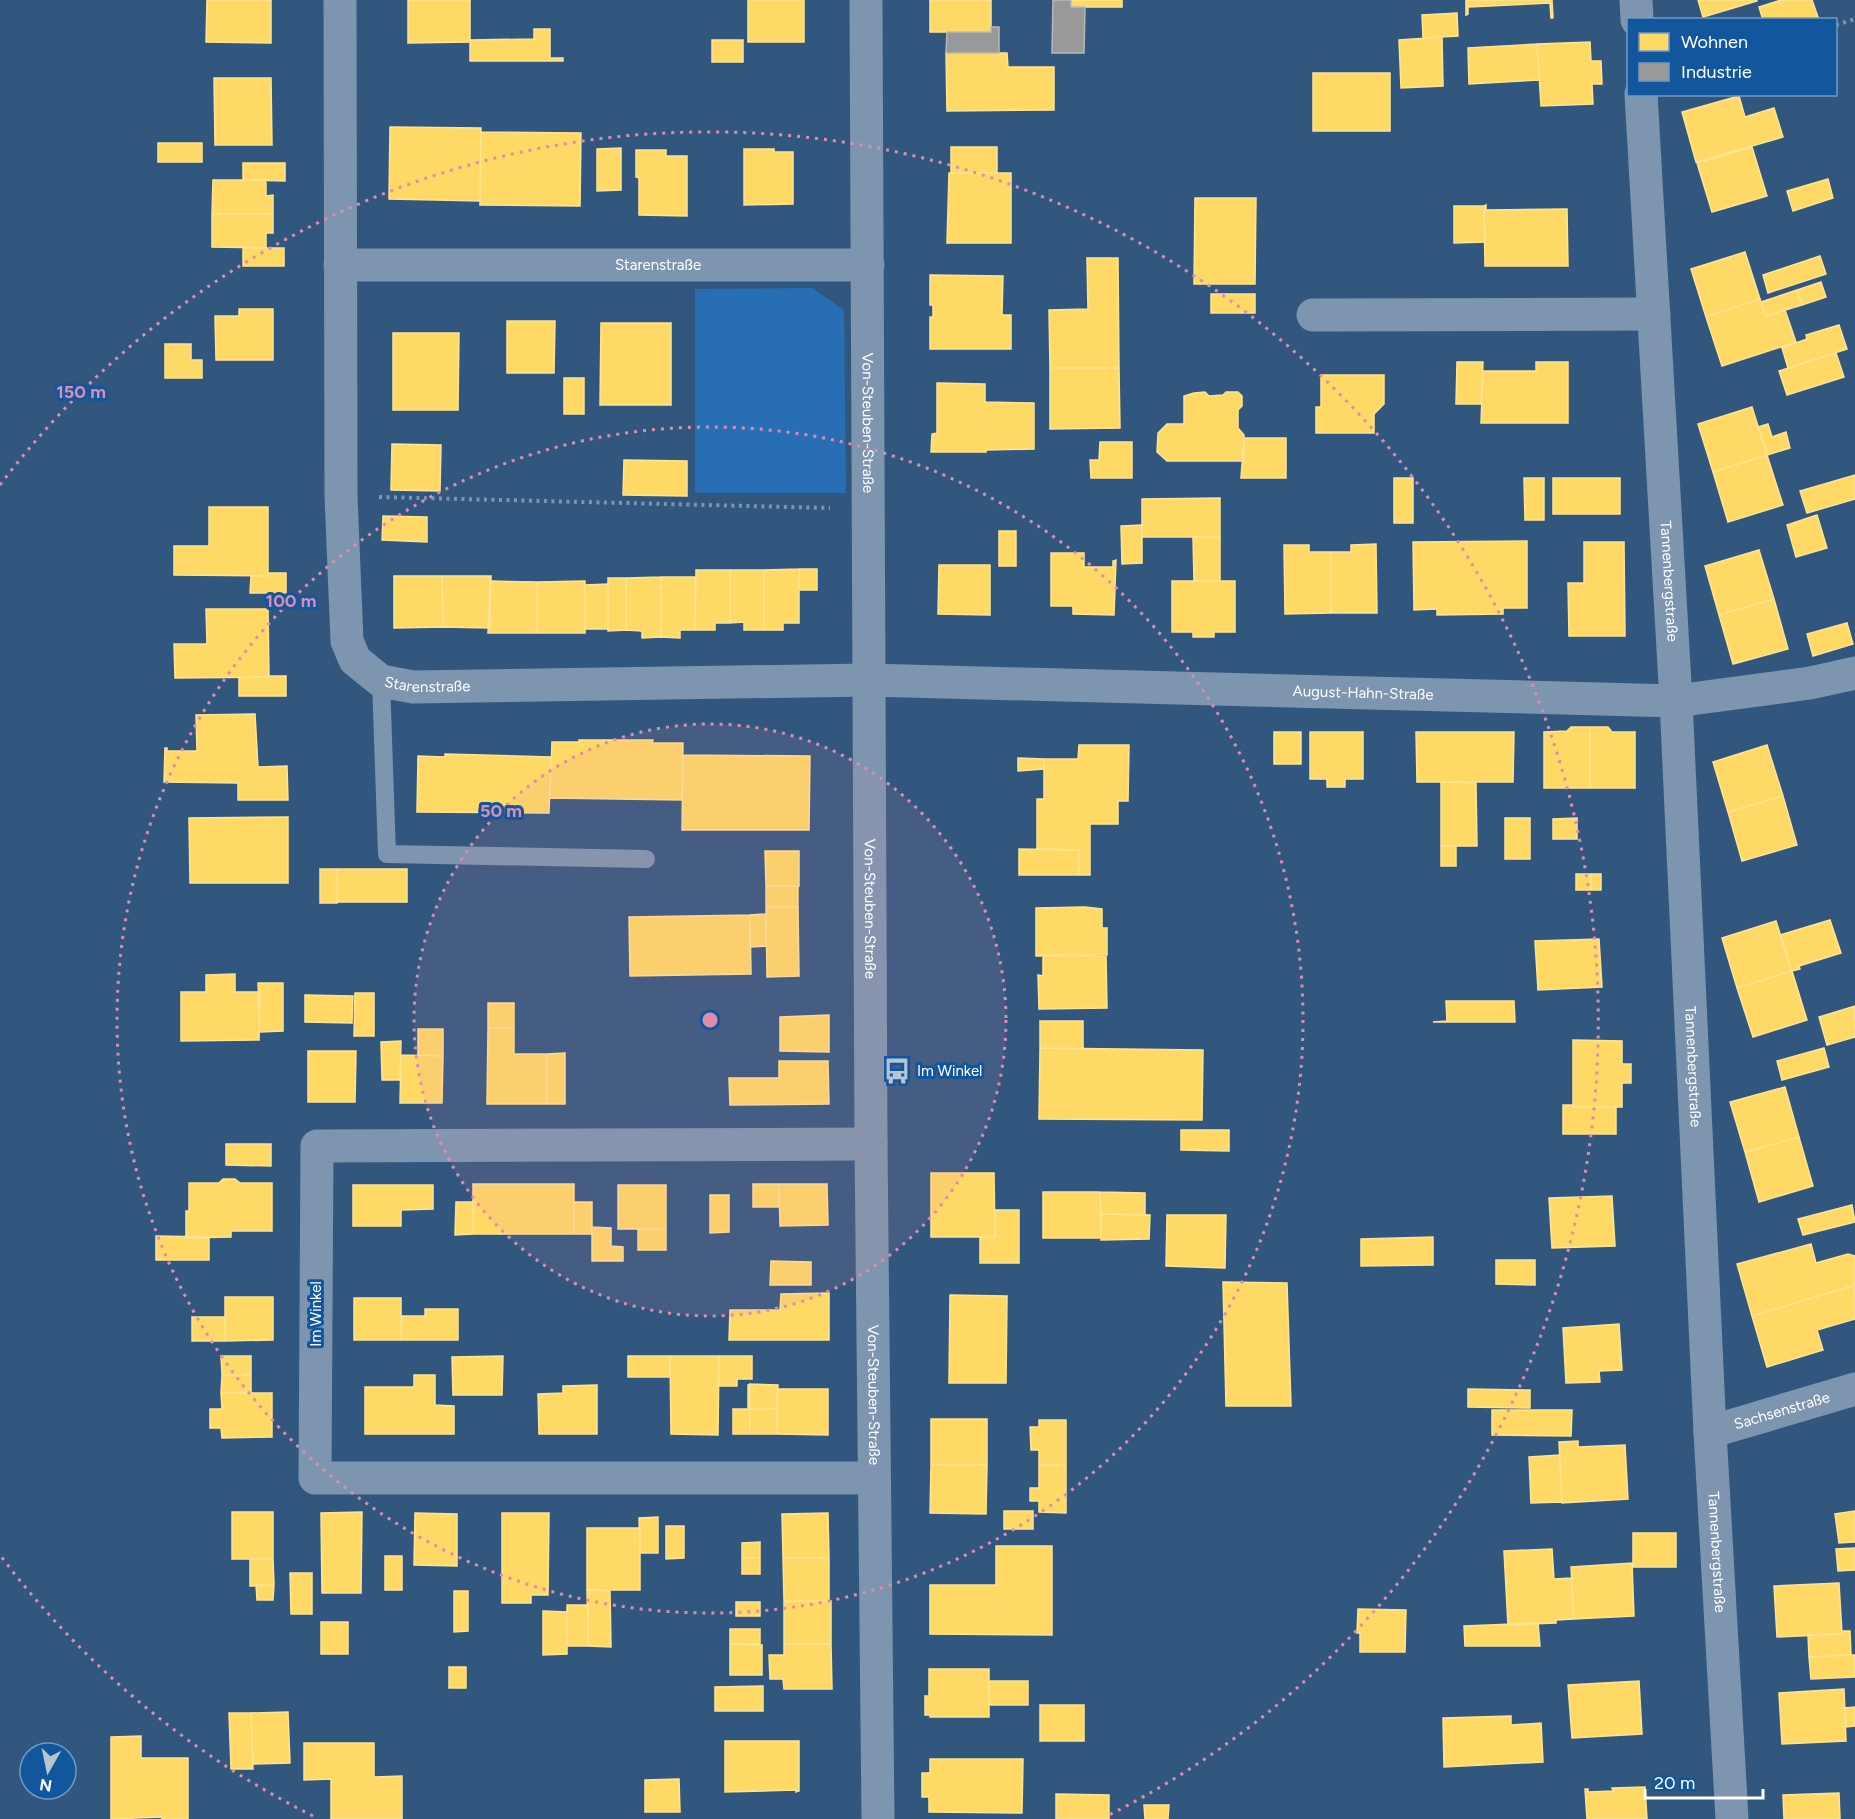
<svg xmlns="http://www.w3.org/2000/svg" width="1855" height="1819" font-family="Figtree,sans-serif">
	<rect width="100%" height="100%" fill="#32577e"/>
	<path fill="#276eb4" d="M812 288 844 310 846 493H695V289Z"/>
	<path fill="#ffd966" stroke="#ffe494" stroke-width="1.5" d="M207 0H271V43L206 42Z
		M408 0H470V42L408 43Z
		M748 0H804V42H748Z
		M930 0H991V32H930Z
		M1071 0H1122V7H1071Z
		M1466 0H1552L1553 18H1551L1550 3 1468 7V14L1466 15Z
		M1698 0H1757V1L1703 17Z
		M1781 0H1812L1818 17 1809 20H1763L1759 7Z
		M1457 13 1458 36 1423 38 1422 15Z
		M534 29H550V58H563V61H470V40L534 39Z
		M1442 37 1443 86 1401 88 1399 40Z
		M712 40H743V62H712Z
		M1590 42 1591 61H1601L1602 84H1592L1593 104 1541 106 1537 44Z
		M1537 44 1539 80 1469 84 1468 48Z
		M946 53H1007L1008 67H1054V110L947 111Z
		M1313 73H1390V131H1313Z
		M214 78H271L272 145H215Z
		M1739 96 1745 117 1774 108 1783 137 1696 162 1682 112Z
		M390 127 481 128 480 201 389 199Z
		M481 132 581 133 580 206 480 205Z
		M158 143H202V162H158Z
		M951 147H997V173H951Z
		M1752 147 1767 196 1712 212 1697 163Z
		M621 148V190L597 191V149Z
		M744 149H774V152H793V204L744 205Z
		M636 150H666V156H687V216L639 215V178L636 177Z
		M243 163H285V181L243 180Z
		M949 173H1011V243H947Z
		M1828 179 1833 198 1793 211 1787 191Z
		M213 180H266V196L273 195V214H212Z
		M1195 198H1256L1255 284H1194Z
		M1486 205V210L1567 209 1568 266H1485L1484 206Z
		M1454 206H1484L1485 242 1454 243Z
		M212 214H273V233H266V248L212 247Z
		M243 248H284V266H243Z
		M1745 252 1760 299 1706 317 1691 269Z
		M1820 256 1826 274 1768 293 1763 275Z
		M1087 258H1118L1119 368H1050L1049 310 1088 309Z
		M930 275 1003 276 1002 315H1011V349H930V317H933V305H930Z
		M1821 282 1826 297 1802 305 1797 290Z
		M1797 290 1802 305 1766 316 1761 302Z
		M1211 294H1255V313H1211Z
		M1760 299 1766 316 1785 310 1796 342 1722 366 1706 317Z
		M239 309H273V360H216L215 316H239Z
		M507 321H555L554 373H507Z
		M601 323H671V405H600Z
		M1839 325 1847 349 1788 368 1782 348 1807 339 1806 335Z
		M393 333H459L458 410H393Z
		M165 344H191V360H202V378H165Z
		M1836 353 1844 377 1787 395 1779 371Z
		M1457 362H1483L1481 404H1456Z
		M1536 362H1568V423H1481L1483 371H1536Z
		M1050 368H1119L1120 428 1050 429Z
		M1321 375H1384V404L1374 414V433H1316V407H1321Z
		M564 378H584V414H564Z
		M937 383 985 384V402L1034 403V449L986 450V452H931L932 434 937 433Z
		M1205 392 1209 396 1223 395 1226 392H1238L1242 396V406L1238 410V428L1244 435V461H1167L1157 452 1158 433 1167 424H1184V396L1194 393Z
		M1752 407 1767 455 1713 472 1698 424Z
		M1768 424 1772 437 1786 432 1790 448 1767 455 1758 427Z
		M1244 438H1286V478H1241Z
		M1100 442H1132V478H1091L1090 460H1099Z
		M392 444 441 445 440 491 391 490Z
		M1767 455 1783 505 1728 522 1713 472Z
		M624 460 687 461V496L623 495Z
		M1855 475V499L1807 513 1800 491Z
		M1394 478H1413V523H1394Z
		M1524 478H1544V520H1525Z
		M1553 478H1620V514H1553Z
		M1220 498V537H1142V499Z
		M209 507H268V576L174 575V546H209Z
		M1817 515 1827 548 1796 557 1787 525Z
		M383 516 427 517V542L382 540Z
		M1142 525V563L1122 564 1121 526Z
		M999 531H1016V566H999Z
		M1193 537H1220V581H1194Z
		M1527 541V608H1503V614L1437 615V609L1414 610 1413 542Z
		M1584 542H1624L1625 636H1569L1568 583H1584Z
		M1376 544 1377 613H1331V552H1351V545Z
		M1284 545H1309V552H1331V613L1285 614Z
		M1759 550 1774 599 1719 615 1705 566Z
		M1051 553H1084V567H1113V561L1116 560 1114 615 1073 614V606H1051Z
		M939 565H990V615L938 614Z
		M799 569H817V590H799Z
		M799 569V623H783V630H764V570Z
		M696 570H730V623H715V630H695Z
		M730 570H764V630H744V622L730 623Z
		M268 573H286V593H250L251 576H268Z
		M394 576H442L443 627 394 628Z
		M442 576H491L490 628 443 627Z
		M661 577V637L642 638V631L626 630V578Z
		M661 577H695V630H680V638L661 637Z
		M608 578H626V630L608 631Z
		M490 581 537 582V633H488Z
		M585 581V633H537V582Z
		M1172 581H1235V632H1214V637H1193V632H1172Z
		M608 584V629H585V585Z
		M1774 599 1788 649 1733 664 1719 615Z
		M206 609H268L269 677 175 678 174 644H207Z
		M1847 623 1853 644 1813 656 1807 634Z
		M269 676H286V696H239V678Z
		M255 714 258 767 287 766 288 800H238V783L164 782 165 748H167V751H197L196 715Z
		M1571 727H1590V788H1544V732L1567 731Z
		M1590 727H1608L1612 732H1635V788H1590Z
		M1274 732H1301V764H1274Z
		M1310 732H1363V779H1345V787H1327V779H1310Z
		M1416 732H1514L1513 782H1417Z
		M579 740H653L652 743H683L682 800 550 798 552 742H579Z
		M1079 745H1129L1128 801H1118V824H1090V875H1079V850L1037 849V799H1044V759H1078Z
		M1767 745 1783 796 1728 812 1713 762Z
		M445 754 551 757 549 813 417 812 418 756 445 757Z
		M683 755 810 756 809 830H682Z
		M1018 758 1044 759V769L1018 771Z
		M1441 782 1476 783 1477 846H1441Z
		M1783 796 1797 845 1742 861 1728 812Z
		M288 817V883H190L189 818Z
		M1505 818H1530V859H1505Z
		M1577 818V839H1553V819Z
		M1441 846H1456V866H1441Z
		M1019 849 1079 850V875H1019Z
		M765 851H799V886H766Z
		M320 869H337V903H320Z
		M337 869H407V902H337Z
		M1576 874H1591V890H1576Z
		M1591 874H1601V890H1591Z
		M766 886H798V907H766Z
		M766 907H798L799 976 767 977Z
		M1085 907 1102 909V928H1107V955L1036 956V908Z
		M766 914V946L750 947V915Z
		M750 915 751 974 630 976 629 917Z
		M1830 920 1841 953 1799 966 1800 969 1792 971 1780 935Z
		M1776 921 1792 971 1737 988 1722 938Z
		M1599 939 1602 987 1538 990 1535 941Z
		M1043 955 1106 956 1107 1008 1039 1009 1038 975 1043 976Z
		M1792 971 1807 1020 1753 1037 1737 988Z
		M235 974V992H260L259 1040 181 1041V992H206V975Z
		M258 983H283V1031L260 1032Z
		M355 993H374V1036H354Z
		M305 995 353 996 352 1023 305 1022Z
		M1446 1001H1514L1515 1022H1433L1447 1021Z
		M488 1003H514V1028H488Z
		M1855 1006V1037L1827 1045 1819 1017Z
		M829 1015V1052L780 1051V1017Z
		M1040 1021H1083V1049L1040 1048Z
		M488 1028H514V1054H547V1104H487Z
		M418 1029H443V1056L418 1055Z
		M1573 1040 1622 1041V1064H1631V1083H1622V1107H1573Z
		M401 1041 400 1080H382L381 1042Z
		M1040 1048 1203 1050 1202 1120 1039 1119Z
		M1824 1048 1829 1067 1782 1080 1777 1061Z
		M308 1051H356L355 1102H308Z
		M565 1053V1104H547V1054Z
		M401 1055 443 1056 442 1103H400Z
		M779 1061H828L829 1104 730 1105 729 1078H779Z
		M1785 1087 1799 1137 1745 1152 1730 1102Z
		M1563 1105H1572L1573 1107H1616V1134H1563Z
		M1181 1130H1229V1151L1181 1150Z
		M1799 1137 1813 1186 1759 1202 1745 1152Z
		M226 1144H271V1166L226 1165Z
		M931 1173H994L995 1237H931Z
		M223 1179H235L240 1183H272V1231H231V1237L186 1238V1211H189V1183H219Z
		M473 1184H574V1234H473Z
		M753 1184H779V1207H753Z
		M779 1184H827L828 1225 780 1226Z
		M353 1185H433V1209L401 1210V1226H353Z
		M618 1185H666V1229H618Z
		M1043 1192H1100L1101 1238H1043Z
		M1100 1192 1145 1193V1215L1101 1214Z
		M710 1195H729V1232L710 1233Z
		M1612 1196 1615 1246 1552 1248 1549 1198Z
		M456 1202H473V1234L455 1235Z
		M574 1202H592V1234H574Z
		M1852 1205 1855 1222 1803 1235 1798 1219Z
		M995 1210H1019V1263H980V1237H995Z
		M1101 1214 1150 1215 1149 1239 1101 1240Z
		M1167 1215H1226L1225 1268 1166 1266Z
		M592 1227 611 1228V1246L623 1247V1261H592Z
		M638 1229H666V1250H638Z
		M156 1236 209 1237V1260H156Z
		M1433 1237V1265L1361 1266V1239Z
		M1811 1244 1816 1263 1848 1254 1855 1256V1285L1752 1316 1737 1264Z
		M1496 1260H1535V1285L1496 1284Z
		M771 1261 811 1262V1285H770Z
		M1223 1282 1287 1283 1291 1406H1226Z
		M1855 1285V1319L1817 1330 1823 1350 1767 1367 1752 1316Z
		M829 1293V1340H729L730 1310H780L781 1294Z
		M950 1295 1007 1296 1006 1383H949Z
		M225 1297H273V1340L225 1341Z
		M354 1298H401V1340H354Z
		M425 1309H458V1340H401L402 1316H425Z
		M192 1317H225V1341H192Z
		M1619 1324 1622 1370 1599 1371 1600 1382 1566 1383 1563 1328Z
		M221 1356H251V1375H222Z
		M503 1356 502 1395H453L452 1357Z
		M628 1356H670V1377H628Z
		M670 1356H719L718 1435 671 1434Z
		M719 1356H752V1379H737V1386H718Z
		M222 1375H251V1392L221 1393Z
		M414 1375H435V1405L454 1406V1434H365V1387H414Z
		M750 1384 778 1385 777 1409H750Z
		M750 1384V1434H733V1409H748V1385Z
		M597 1385V1434H539L538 1394 563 1393V1386Z
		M777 1389H828V1435L777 1434Z
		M1468 1389 1530 1390V1408L1468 1407Z
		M221 1393H272V1437L222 1438 221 1428H210V1409H222Z
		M750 1409H777V1434H750Z
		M1492 1410H1572L1571 1436 1492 1435Z
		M931 1419H987V1465H931Z
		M1039 1420H1066V1465H1039V1450H1031L1030 1427H1039Z
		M1578 1441V1447L1625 1445 1628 1499 1562 1503 1559 1442Z
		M1560 1455 1562 1502 1531 1503 1529 1457Z
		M931 1465H987L986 1514 930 1513Z
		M1039 1465H1066V1513L1039 1512V1501H1030V1488H1039Z
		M1004 1511H1033V1529H1004Z
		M1855 1511V1542L1839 1543 1835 1514Z
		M232 1512H273V1559H232Z
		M362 1512 361 1593H322L321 1513Z
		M415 1513 457 1514V1566L414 1565Z
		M502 1513H549L548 1595H531V1603H502Z
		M828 1513 829 1558H783L782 1514Z
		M658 1517V1553H640L639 1518Z
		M666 1526H684V1558L666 1559Z
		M587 1528H640V1590H587Z
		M1633 1533H1676V1567H1633Z
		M760 1542V1558H742V1543Z
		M996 1546H1052V1635L930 1634V1585H996Z
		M1855 1548V1570L1838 1571 1836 1549Z
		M1552 1549 1554 1579 1571 1578 1574 1619 1556 1620V1623L1508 1625 1504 1551Z
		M385 1556H402V1590H385Z
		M742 1558H760V1574H742Z
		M783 1558H829V1601H784Z
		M250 1559H273L274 1585 250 1586Z
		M1632 1563 1634 1616 1574 1619 1571 1567Z
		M290 1573H312V1614H291Z
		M1839 1583 1842 1634 1777 1637 1774 1586Z
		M256 1585H274L273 1600H257Z
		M587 1590 610 1591 611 1647 588 1646Z
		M454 1591H468V1631L454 1632Z
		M784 1601H831V1644H784Z
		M736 1602H760V1616H736Z
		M567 1605H588V1646H567Z
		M1358 1609 1406 1610 1405 1652H1360V1633H1357Z
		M543 1611 567 1612V1654L543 1655Z
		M321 1622H348V1654H321Z
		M1538 1623 1540 1646H1465L1464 1626Z
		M730 1629H760V1644H730Z
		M1841 1631H1850L1851 1655 1809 1657 1808 1635 1842 1634Z
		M730 1644 762 1645V1675H730Z
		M784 1644H831L832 1689H784L783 1679H770L769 1655H784Z
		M1851 1655H1855V1677L1811 1679 1809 1657Z
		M449 1667H466V1688H449Z
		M929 1669H989V1717H930V1715H925V1696H929Z
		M989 1681H1028V1705H989Z
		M1639 1681 1642 1734 1572 1738 1568 1685Z
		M763 1686V1711H715V1687Z
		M1844 1689 1846 1741 1782 1744 1779 1693Z
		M1040 1705H1084V1741H1040Z
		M1855 1707V1726L1846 1727 1845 1708Z
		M288 1712 290 1763 253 1764 251 1713Z
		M229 1713H251L253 1769H231Z
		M1511 1716V1725L1541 1723 1543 1762 1444 1767 1443 1718Z
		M141 1736V1758H188V1819H162V1817L111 1819V1737Z
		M725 1741H799V1791L796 1792V1790L725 1792Z
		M304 1743H374V1777L402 1776V1819H331V1779L304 1780Z
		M930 1759H1023L1022 1813 929 1812V1797H922V1773H930Z
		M679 1779 680 1812H645V1780Z
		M1645 1787 1647 1819H1587L1585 1789H1588V1792L1613 1791 1612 1788Z
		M1839 1793 1840 1819H1784L1783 1795Z
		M1056 1794 1109 1795V1819H1056Z
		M1144 1805H1169L1168 1819H1145Z"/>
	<path fill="#999" stroke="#b8b8b8" stroke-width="1.5" d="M1053 0H1071V7H1085L1084 53H1052Z
		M991 27H999V53H946L947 32H991Z"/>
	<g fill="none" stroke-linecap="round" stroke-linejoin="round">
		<path stroke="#7d95ae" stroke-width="4" stroke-dasharray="3 4.5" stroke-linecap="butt" d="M1836 25 1855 19
			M379 497 830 508"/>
		<path stroke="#7d95ae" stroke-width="18" d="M381 681 387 854 646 859"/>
		<g stroke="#7d95ae" stroke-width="33">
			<path id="s1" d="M340 0 341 496 347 641 355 660 381 681 413 687 868 680 1676 701 1810 683 1855 673"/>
			<path id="s2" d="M866 0 871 1144 878 1819"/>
			<path d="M1636 0 1637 20"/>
			<path id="s3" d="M1641 94 1676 701 1710 1432 1732 1819"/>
			<path id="s4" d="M340 265H868"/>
			<path d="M1313 315 1654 314"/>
			<path d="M871 1144 317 1146 315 1478H873"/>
			<path id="s5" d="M1710 1432 1855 1389"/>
		</g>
	</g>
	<circle cx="710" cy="1020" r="296" fill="#e08cad" fill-opacity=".12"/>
	<g fill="none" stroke="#e08cad" stroke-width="3" stroke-dasharray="3 6">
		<circle cx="710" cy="1020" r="296"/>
		<circle cx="710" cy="1020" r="593"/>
		<path d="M313 1816A889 889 0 0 1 0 1555M0 485A889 889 0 1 1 1107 1816"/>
	</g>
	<defs>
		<g id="bus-bare" transform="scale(2.07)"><path d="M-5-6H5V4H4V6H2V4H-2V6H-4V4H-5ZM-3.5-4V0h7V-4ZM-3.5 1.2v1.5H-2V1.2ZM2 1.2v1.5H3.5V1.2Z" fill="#b7c4d2" stroke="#12579d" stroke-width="2.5" paint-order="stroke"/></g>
	</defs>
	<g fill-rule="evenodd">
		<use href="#bus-bare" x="897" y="1071"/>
	</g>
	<g text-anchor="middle" stroke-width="6" stroke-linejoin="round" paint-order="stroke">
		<g font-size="15" fill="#fff" stroke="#12579d">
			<text dy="5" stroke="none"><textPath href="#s4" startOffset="318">Starenstraße</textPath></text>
			<text dy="5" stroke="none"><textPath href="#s2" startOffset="423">Von-Steuben-Straße</textPath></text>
			<text dy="5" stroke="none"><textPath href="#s3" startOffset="488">Tannenbergstraße</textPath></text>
			<text dy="5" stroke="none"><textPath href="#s1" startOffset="742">Starenstraße</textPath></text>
			<text dy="5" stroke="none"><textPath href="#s1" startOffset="1678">August-Hahn-Straße</textPath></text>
			<text dy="5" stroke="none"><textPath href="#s2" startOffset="909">Von-Steuben-Straße</textPath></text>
			<text dy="5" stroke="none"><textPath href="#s3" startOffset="974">Tannenbergstraße</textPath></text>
			<text transform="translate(316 1314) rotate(-90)" y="5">Im Winkel</text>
			<text dy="5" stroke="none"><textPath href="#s2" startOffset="1395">Von-Steuben-Straße</textPath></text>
			<text dy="5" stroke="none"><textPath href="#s5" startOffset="75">Sachsenstraße</textPath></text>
			<text dy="5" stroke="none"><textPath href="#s3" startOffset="1460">Tannenbergstraße</textPath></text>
		</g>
		<g font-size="15" fill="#fff" stroke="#12579d" text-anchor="start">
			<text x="917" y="1076">Im Winkel</text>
		</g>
	</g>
	<circle cx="710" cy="1020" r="9" fill="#e08cad" stroke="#12579d" stroke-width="3"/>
	<g font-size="18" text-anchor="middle" font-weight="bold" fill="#e08cad" stroke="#12579d" stroke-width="6" stroke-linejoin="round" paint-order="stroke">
		<text x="81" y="398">150 m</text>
		<text x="291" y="607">100 m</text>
		<text x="501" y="817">50 m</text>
	</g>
	<rect x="1627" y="18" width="210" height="78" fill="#12579d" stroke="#719ac4" stroke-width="1.5"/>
	<rect x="1639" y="33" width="30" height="18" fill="#ffd966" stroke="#719ac4" stroke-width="1.5"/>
	<text x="1681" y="48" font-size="18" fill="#ffffff">Wohnen</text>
	<rect x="1639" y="63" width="30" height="18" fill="#999999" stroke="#719ac4" stroke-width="1.5"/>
	<text x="1681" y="78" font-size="18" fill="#ffffff">Industrie</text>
	<g transform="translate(48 1771) rotate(189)"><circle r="28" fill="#12579d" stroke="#719ac4" stroke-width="1.5"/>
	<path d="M0-4.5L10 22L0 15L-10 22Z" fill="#b7c4d2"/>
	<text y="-9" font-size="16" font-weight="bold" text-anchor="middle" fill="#ffffff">N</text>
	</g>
	<path d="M1645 1789v9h118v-9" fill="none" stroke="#ffffff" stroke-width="3"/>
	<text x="1654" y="1789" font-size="18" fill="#ffffff" stroke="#12579d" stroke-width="4.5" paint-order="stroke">20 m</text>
</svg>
